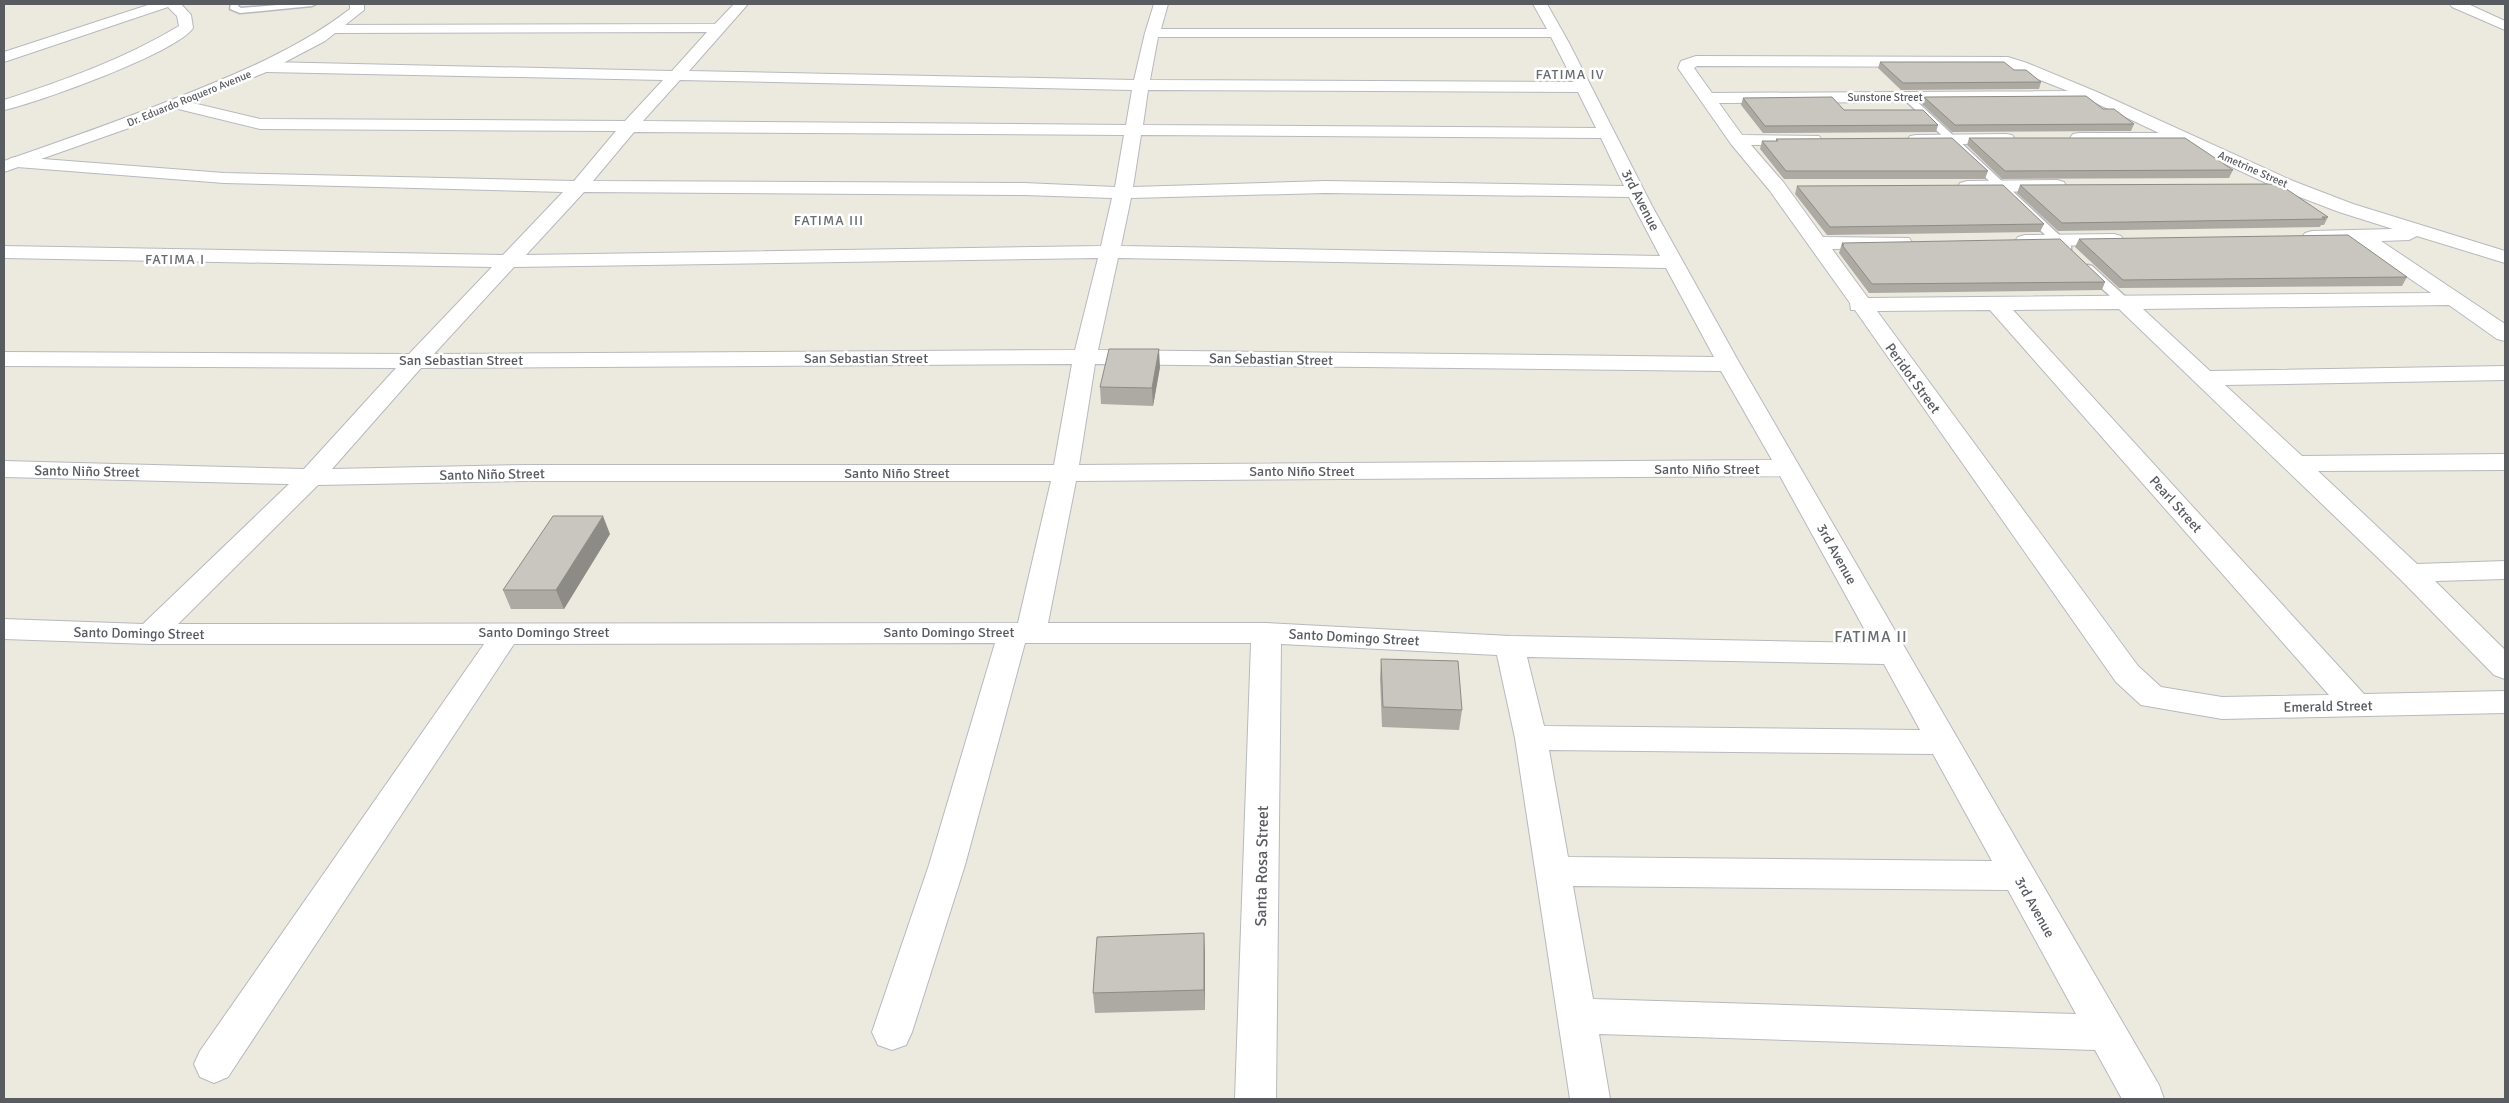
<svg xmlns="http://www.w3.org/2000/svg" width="2509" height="1103" font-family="Signika,sans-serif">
	<rect width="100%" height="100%" fill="#eceadf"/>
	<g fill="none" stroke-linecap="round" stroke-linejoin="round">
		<g stroke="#b7b9be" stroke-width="3">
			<path id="lane" d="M231 4H239L238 6 241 8 289 4H316L312 6 240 13 230 9Z
				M1904 95H1910L2071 246V252H2063L1904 99Z
				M2088 265 2092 266 2129 300 2131 303 2129 306H2121L2084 272 2082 269 2084 266Z"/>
		</g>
		<g stroke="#b7b9be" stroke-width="2">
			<path id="street" d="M151 4H181L191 15 193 28C176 53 37 103 4 110V100C65 80 124 59 179 26L177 16 168 7 4 62V52Z
				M734 4H748L689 71 1134 80 1145 33 1154 4H1168L1161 29H1547L1533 4H1547L1569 43 1652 206 1740 364 2159 1085 2164 1099H2122L2095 1050 1599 1034 1610 1099H1570L1515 738 1497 655 1281 644 1276 1099H1235L1251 643H1025L965 865 912 1032 906 1045 892 1050 878 1045 872 1032 929 865 995 643 514 644 228 1077 214 1083 200 1077 194 1064 200 1051 484 644H150L4 639V619L143 624 289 484 4 477V461L304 469 396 368 4 366V352L409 354 492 267 4 258V246L503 255 563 192 224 183 17 167 11 166 8 162 11 158 17 157 224 173 574 181 616 131 260 129 170 107 168 104 176 99 260 119 625 121 663 80 267 72 259 67 267 62 672 71 707 32 335 33 328 29 335 25 715 24ZM1158 37H1551L1574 82 1150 80ZM680 80 1132 90 1126 125 643 121ZM1148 90 1578 92 1596 128 1143 125ZM634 132 1124 135 1115 187 1024 183 593 181ZM1141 135 1601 138 1624 186 1325 181 1133 187ZM584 192 1024 195 1112 198 1101 246 526 255ZM1325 193 1629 197 1660 256 1121 246 1131 198ZM1098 258 1075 350 434 354 514 267ZM1118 258 1666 268 1714 357 1098 350ZM1072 364 1054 465H526L332 469 421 368ZM1095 364 1721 371 1772 460 1079 465ZM1780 476 1872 643 1510 636 1266 623H1048L1076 481ZM526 481H1051L1018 623 178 624 318 485ZM1527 657 1884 664 1920 730 1544 726ZM1549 750 1933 754 1992 861 1568 857ZM1573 886 2008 890 2076 1014 1593 999Z
				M2450 4H2468L2505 21V30L2452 7Z
				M1696 56 2008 57 2027 63 2097 92 2293 181 2353 204 2505 251V263L2417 236 2409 240 2381 241 2505 324V341L2497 339 2449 305 2143 309 2210 371 2505 366V380L2225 385 2302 456 2505 454V470L2318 471 2417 564 2505 561V579L2435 581 2505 650V679L2494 675 2400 579 2119 309 2013 310 2364 694 2505 691V713L2222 719 2141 705 2116 682 1855 310H1851L1850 303 1770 191 1731 144 1678 68 1681 61ZM1697 66 2007 67 2068 91 1712 93 1694 68ZM2085 98 2159 133H2079L2073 134 2070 138 2073 142H2178L2279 189 2339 212 2393 229 2312 231 2305 233 2302 237 2305 241 2312 243 2356 242 2431 293 1868 298 1832 249 1902 248 1909 246 1912 242 1909 238 1823 237 1784 183 1751 145H1813L1819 144 1822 140 1819 136 1742 135 1719 103 2079 101ZM1990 310 2329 695 2222 697 2161 687 2138 666 1877 311Z
				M2006 134 2012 135 2015 139 2012 143 1916 145 1910 144 1907 140 1910 136 1916 135Z
				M2057 180 2064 182 2066 186 2064 190 1967 193 1960 191 1958 187 1960 183 1967 181Z
				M2114 234 2121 236 2124 240 2121 244 2025 247 2018 245 2015 241 2018 237 2025 235Z"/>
		</g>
		<g stroke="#b5b8bf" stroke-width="2">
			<path id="secondary" d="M350 4H364V10L325 41 264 73 129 128 4 172V161C62 141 121 120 179 97 239 73 298 49 350 9Z"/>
		</g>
		<use href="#lane" fill="#fff" fill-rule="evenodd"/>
		<use href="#street" fill="#fff" fill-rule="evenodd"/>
		<use href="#secondary" fill="#fff" fill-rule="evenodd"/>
	</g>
	<path fill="#acaaa3" d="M1880 62 2041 82 2039 89 1901 90 1878 68Z
		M1924 97 2103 109 2134 124 2131 131 1952 132 1922 104Z
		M1743 98 1844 110 1938 125 1936 132 1763 133 1741 105Z
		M1969 138 2233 170 2229 178 2002 179 1967 145Z
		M1776 139 1988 171 1985 179H1784L1760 149 1762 141H1776Z
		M2020 185 2328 217 2324 225H2321L2320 227 2058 231 2017 193Z
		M1797 186 2044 224 2040 232 1827 235 1795 194Z
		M2079 239 2407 277 2402 286 2119 288 2075 247Z
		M1842 243 2105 282 2102 290 1869 293 1839 253Z
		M1160 367 1153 406 1101 404 1100 387Z
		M610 534 564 609H511L503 590Z
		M1381 659 1462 710 1459 730 1382 727 1380 678Z
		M1204 933 1205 1010 1095 1013 1093 993Z"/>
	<path fill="#8c8b85" d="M1159 349 1160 367 1153 406 1152 388Z
		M603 516 610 534 564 609 556 590Z
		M1204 933 1205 953V1010L1204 990Z"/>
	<path fill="#c8c6be" stroke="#8c8b85" d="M1880 62H2004L2014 70H2026L2041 82 1903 83Z
		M2086 96 2103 109H2114L2134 124 1955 125 1924 97Z
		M1832 97 1844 110H1923L1938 125 1765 126 1743 98Z
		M1952 138 1988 171H1786L1762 141H1778L1776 139Z
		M1969 138H2185L2233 170 2005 171Z
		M2279 184 2328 217H2322L2325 219 2062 223 2020 185Z
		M2003 185 2044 224 1830 227 1797 186Z
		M2348 235 2407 277 2123 280 2079 239Z
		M2060 239 2105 282 1872 284 1842 245H1844L1842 243Z
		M1109 349H1159L1152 388 1100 387Z
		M553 516H603L556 590H503Z
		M1381 659 1458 661 1462 710 1383 707Z
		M1204 933V990L1093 993 1097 937Z"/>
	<g text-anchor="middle" stroke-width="5" stroke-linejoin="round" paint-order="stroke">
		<g font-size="11" fill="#585b60" stroke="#fff">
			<text x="1885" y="101">Sunstone Street</text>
			<text transform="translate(189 98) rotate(-22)" y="4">Dr. Eduardo Roquero Avenue</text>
			<text transform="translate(2253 169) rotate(24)" y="4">Ametrine Street</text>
		</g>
		<g font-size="14" letter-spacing="1" fill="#696d72" stroke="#fff">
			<text x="1570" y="79">FATIMA IV</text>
			<text x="829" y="225">FATIMA III</text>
			<text x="175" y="264">FATIMA I</text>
		</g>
		<g font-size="14" fill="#585b60" stroke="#fff">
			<text transform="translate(1641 200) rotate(63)" y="5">3rd Avenue</text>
			<text x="866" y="363">San Sebastian Street</text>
			<text transform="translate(1271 359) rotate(1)" y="5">San Sebastian Street</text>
			<text x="461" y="365">San Sebastian Street</text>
			<text transform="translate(1913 378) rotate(54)" y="5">Peridot Street</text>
			<text x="1707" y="474">Santo Niño Street</text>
			<text transform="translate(87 471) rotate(1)" y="5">Santo Niño Street</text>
			<text x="1302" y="476">Santo Niño Street</text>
			<text x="897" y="478">Santo Niño Street</text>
			<text transform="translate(492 474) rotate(-1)" y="5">Santo Niño Street</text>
			<text transform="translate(2176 504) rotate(48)" y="5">Pearl Street</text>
			<text transform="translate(1837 554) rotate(61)" y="5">3rd Avenue</text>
			<text x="544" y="637">Santo Domingo Street</text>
			<text x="949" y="637">Santo Domingo Street</text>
			<text transform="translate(139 633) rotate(1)" y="5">Santo Domingo Street</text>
			<text transform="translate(1354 637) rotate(3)" y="5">Santo Domingo Street</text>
			<text transform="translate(2328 706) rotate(-1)" y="5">Emerald Street</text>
			<text transform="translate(2035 907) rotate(61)" y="5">3rd Avenue</text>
		</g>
		<g font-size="16" letter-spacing="1" fill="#696d72" stroke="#fff">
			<text x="1871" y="642">FATIMA II</text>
		</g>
		<g font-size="16" fill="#585b60" stroke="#fff">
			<text transform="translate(1261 866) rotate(-89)" y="6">Santa Rosa Street</text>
		</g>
	</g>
	<rect width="2509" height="1103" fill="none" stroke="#585b60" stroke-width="10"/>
</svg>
